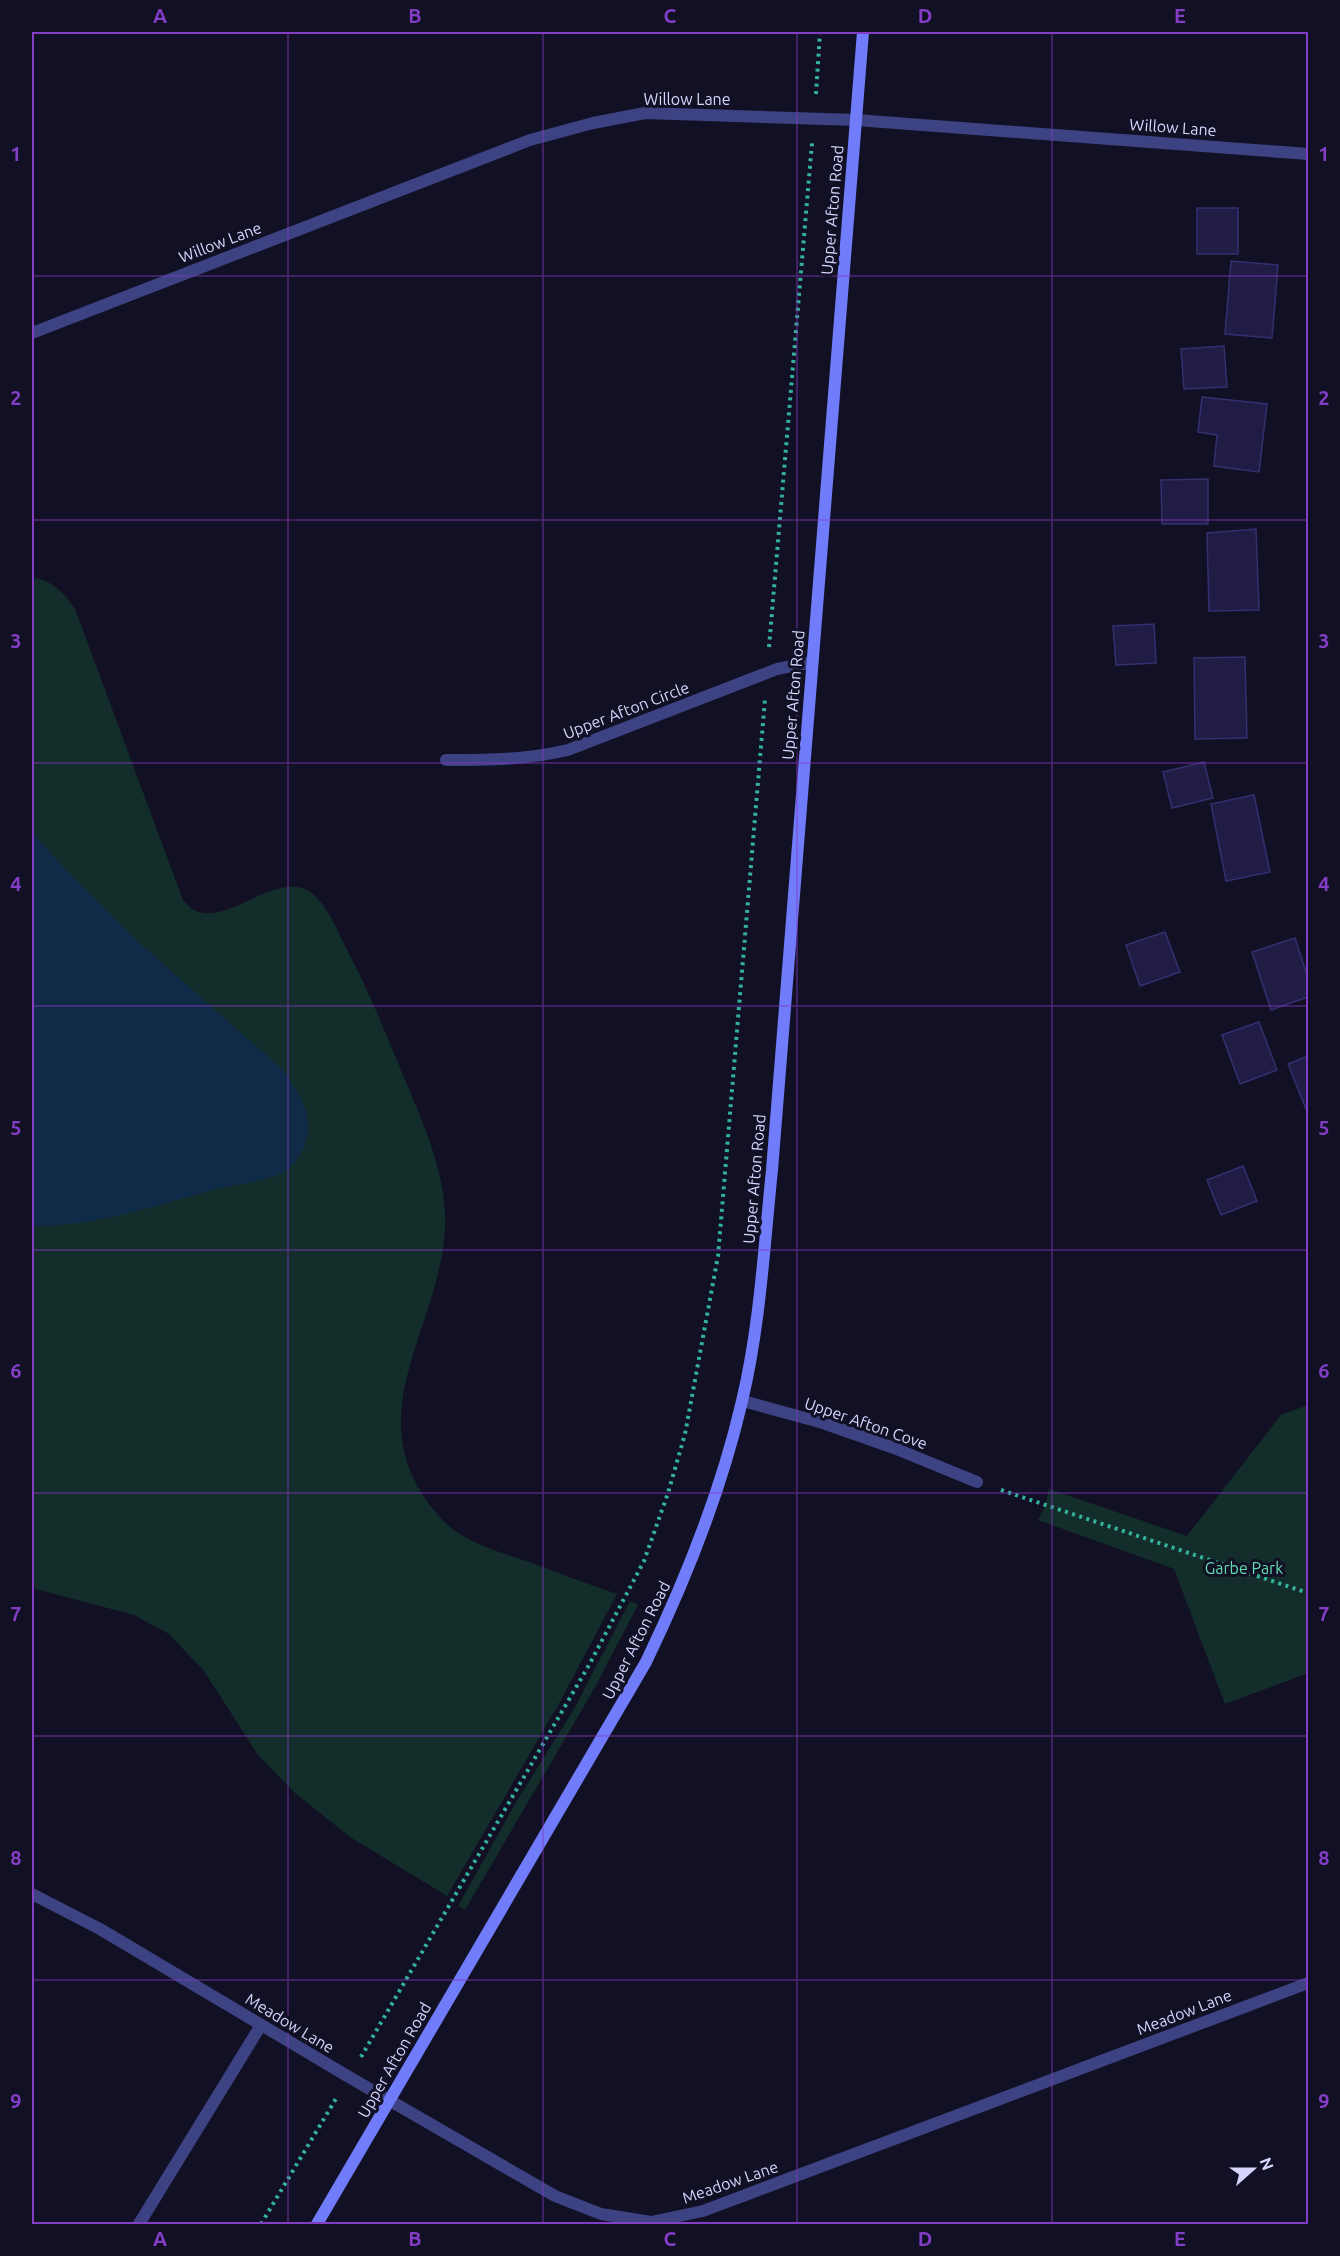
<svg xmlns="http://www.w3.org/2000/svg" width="1340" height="2256" font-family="Ubuntu,sans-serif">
	<rect width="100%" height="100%" fill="#111025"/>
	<path fill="#132e2a" d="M37 578C55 583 64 593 75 609L183 900C188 905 192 910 199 912 235 922 285 863 317 898 330 912 339 933 347 950 368 989 384 1029 401 1070 421 1119 448 1174 445 1229 439 1333 353 1418 439 1516 461 1542 500 1552 532 1563 560 1574 589 1584 617 1594L561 1700 447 1896 350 1837 295 1793 258 1755 204 1671 169 1634 134 1615 32 1588V579Z
		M1308 1405V1673L1225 1704 1174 1569 1038 1520 1045 1507 1049 1489 1187 1536 1281 1415Z
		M630 1601 638 1605 594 1689 465 1910 458 1906 515 1804 574 1709Z"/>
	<path fill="#102b48" d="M32 832 66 870 135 939 285 1072C303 1099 319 1126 299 1156 296 1161 291 1167 287 1170 269 1182 242 1183 221 1188 158 1204 97 1227 32 1226Z"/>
	<path fill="#201c45" stroke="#352f70" stroke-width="1.5" d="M1197 208H1238V254H1197Z
		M1231 261 1278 265 1272 338 1225 334Z
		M1224 346 1227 387 1184 389 1181 349Z
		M1202 397 1267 404 1259 472 1214 466 1217 435 1198 432Z
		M1208 479V524H1162L1161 480Z
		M1256 529 1259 610 1209 611 1207 533Z
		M1154 624 1156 663 1116 665 1113 626Z
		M1245 657 1247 738 1195 739 1194 658Z
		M1204 762 1213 798 1172 808 1163 772Z
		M1254 795 1270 872 1226 881 1211 804Z
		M1165 932 1180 972 1140 986 1126 945Z
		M1295 938 1308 978V997L1271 1010 1252 952Z
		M1259 1022 1277 1070 1240 1084 1222 1035Z
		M1308 1056V1114L1288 1064Z
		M1243 1166 1257 1201 1221 1215 1207 1180Z"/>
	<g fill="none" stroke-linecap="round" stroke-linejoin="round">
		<path stroke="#34b29d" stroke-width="4" stroke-dasharray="3 4.5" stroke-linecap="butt" d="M816 94 820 32
			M769 647 812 143
			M1001 1490 1308 1593
			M361 2057 589 1665 644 1561 668 1493 685 1434 718 1256 765 699
			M261 2224 337 2097"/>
		<path stroke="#3d4282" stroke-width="12" d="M139 2224 261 2025"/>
		<path stroke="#3d4282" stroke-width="12" d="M32 333 530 140 593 123 645 113 856 120 1308 154
			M446 760C490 760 524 760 568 750L777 669 812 662
			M743 1401 823 1423 894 1448 977 1482
			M32 1894 100 1929 349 2077 555 2196 601 2214 651 2222 703 2211 1308 1983"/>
		<path stroke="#707cf9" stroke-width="12" d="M317 2224 646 1662C686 1579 721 1492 742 1401 760 1326 764 1247 772 1170L863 32"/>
	</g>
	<path fill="none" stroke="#843dc5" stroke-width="1.5" stroke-opacity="0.55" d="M288 32V2224M543 32V2224M797 32V2224M1052 32V2224M32 276H1308M32 520H1308M32 763H1308M32 1006H1308M32 1250H1308M32 1493H1308M32 1736H1308M32 1980H1308"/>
	<g text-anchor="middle" stroke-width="6" stroke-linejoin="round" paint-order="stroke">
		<g font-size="16" fill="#d5d5fd" stroke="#111025">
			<text x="687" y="105">Willow Lane</text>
			<text transform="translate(1173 127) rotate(4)" y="6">Willow Lane</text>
			<text transform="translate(832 210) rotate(-85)" y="6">Upper Afton Road</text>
			<text transform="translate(220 242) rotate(-21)" y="6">Willow Lane</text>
			<text transform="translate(793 695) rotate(-85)" y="6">Upper Afton Road</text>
			<text transform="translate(626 710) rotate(-21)" y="6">Upper Afton Circle</text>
			<text transform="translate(754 1179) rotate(-85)" y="6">Upper Afton Road</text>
			<text transform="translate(866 1423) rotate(19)" y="6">Upper Afton Cove</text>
			<text transform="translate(636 1640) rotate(-63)" y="6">Upper Afton Road</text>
			<text transform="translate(1184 2012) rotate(-21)" y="6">Meadow Lane</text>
			<text transform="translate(290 2023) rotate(31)" y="6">Meadow Lane</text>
			<text transform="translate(394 2060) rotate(-60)" y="6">Upper Afton Road</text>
			<text transform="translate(730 2182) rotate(-19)" y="6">Meadow Lane</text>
		</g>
		<g font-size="16" fill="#63dbb0" stroke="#111025">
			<text x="1244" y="1574">Garbe Park</text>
		</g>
	</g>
	<rect width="1340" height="2256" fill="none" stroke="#111025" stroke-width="66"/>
	<g transform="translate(1253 2169) rotate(69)" stroke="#111025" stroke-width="4.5" paint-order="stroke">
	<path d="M0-4.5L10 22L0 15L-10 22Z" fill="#d5d5fd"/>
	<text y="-9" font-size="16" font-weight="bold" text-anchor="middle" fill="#d5d5fd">N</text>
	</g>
	<rect x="33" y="33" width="1274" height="2190" fill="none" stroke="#843dc5" stroke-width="2"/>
	<g font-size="20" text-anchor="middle" font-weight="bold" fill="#843dc5">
		<text x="160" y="23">A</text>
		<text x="415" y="23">B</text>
		<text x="670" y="23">C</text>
		<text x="925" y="23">D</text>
		<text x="1180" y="23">E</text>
		<text x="16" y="161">1</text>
		<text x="1324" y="161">1</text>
		<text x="16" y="405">2</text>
		<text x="1324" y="405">2</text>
		<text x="16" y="648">3</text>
		<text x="1324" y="648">3</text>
		<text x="16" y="891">4</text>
		<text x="1324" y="891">4</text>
		<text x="16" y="1135">5</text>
		<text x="1324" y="1135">5</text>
		<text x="16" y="1378">6</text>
		<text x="1324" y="1378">6</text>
		<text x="16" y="1621">7</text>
		<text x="1324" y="1621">7</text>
		<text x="16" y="1865">8</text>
		<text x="1324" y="1865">8</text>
		<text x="16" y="2108">9</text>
		<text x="1324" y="2108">9</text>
		<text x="160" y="2246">A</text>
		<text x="415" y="2246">B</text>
		<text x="670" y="2246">C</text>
		<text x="925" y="2246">D</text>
		<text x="1180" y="2246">E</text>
	</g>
</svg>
